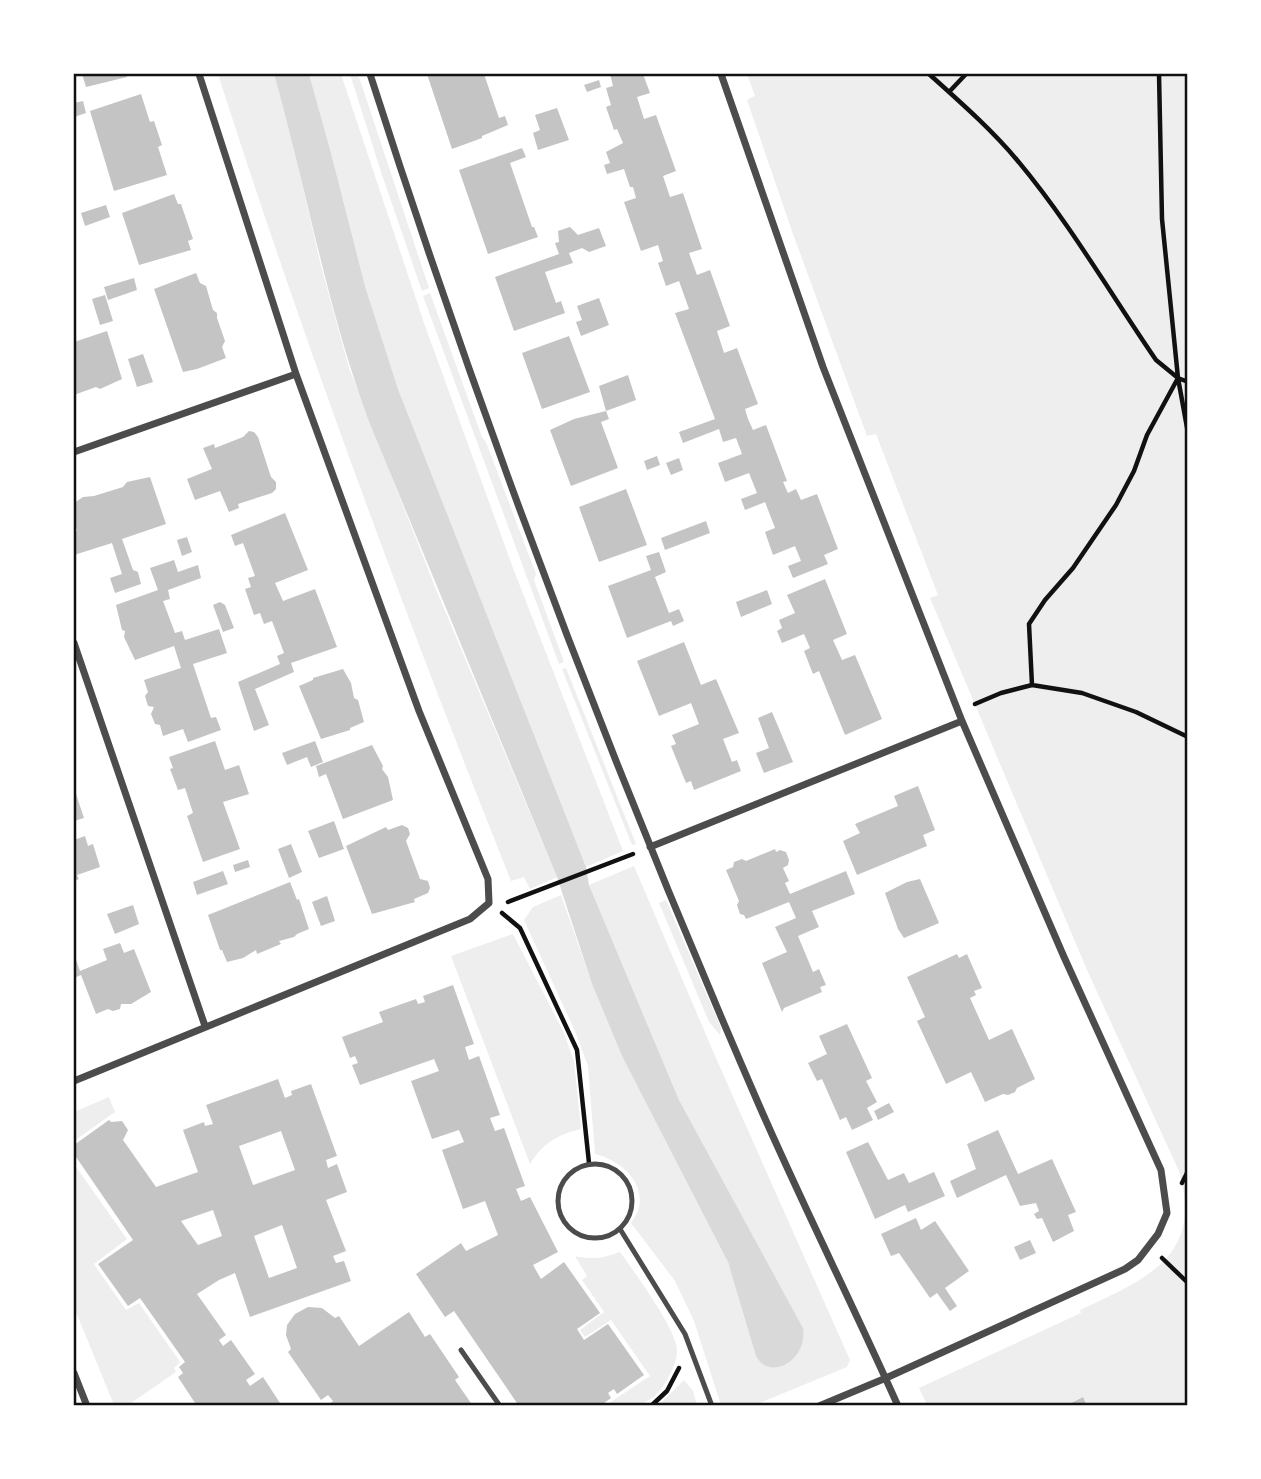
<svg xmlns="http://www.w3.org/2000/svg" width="1261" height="1479" font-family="'Libre Baskerville',serif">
	<rect width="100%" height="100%" fill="#fff"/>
	<path fill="#eee" d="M218 74H274L288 123 321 266 349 368 435 587 557 877 530 889 524 877 511 881C405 615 305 346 218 74Z
		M309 74H341L424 323 513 568 623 851 586 867 398 389 365 286 331 153Z
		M350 74H358L429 288 422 291 381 172Z
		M747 74H1187V1405H1087L1082 1397 1065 1406 927 1405 919 1388 1081 1313 1080 1310C1146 1279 1206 1256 1178 1169L1087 970 930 598 938 595 876 434 867 436 793 234 747 100 755 96Z
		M430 293 482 437 486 442 536 574 534 580 564 662 559 664 423 296Z
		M566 668 636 844 632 845 562 669Z
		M634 866 712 1049 850 1360 847 1367 755 1405H721L694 1321 675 1281 631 1223C634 1218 638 1213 639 1207 645 1181 618 1159 595 1154L588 1066 575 1031 524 920 533 907 561 895 592 984 622 1056 721 1243 740 1297 756 1356 803 1328 679 1100 589 885Z
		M666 900 721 1028 720 1035 709 1022 659 903Z
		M513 934 563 1031 574 1061 581 1129C557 1135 543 1143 530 1164L451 956Z
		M109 1097 115 1112 74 1141V1112Z
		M74 1164 127 1239 94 1264 126 1310 139 1303 180 1362 174 1368 176 1372 131 1403 132 1405H114L74 1307Z
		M620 1252C633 1270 677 1330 677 1350 677 1361 672 1371 667 1380 651 1408 634 1406 606 1405L650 1376 611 1320 585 1337 580 1330 604 1312 582 1280 587 1276 575 1256C592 1260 604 1258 620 1252Z
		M684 1380 693 1391 697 1405H659Z"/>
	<path fill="#d9d9d9" d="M274 74H309L331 153 365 286 398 389 586 867 589 885 679 1100 803 1328C808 1360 770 1382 756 1356L728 1262 622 1056 592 984 557 877 370 424C327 310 307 190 274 74Z"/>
	<path fill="#c4c4c4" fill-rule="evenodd" d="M82 74H127V77L86 87Z
		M427 74H484L499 118 505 116 508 125 482 136V138L452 149Z
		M610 74H643L650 93 637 97 644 119 656 115 676 171 663 176 670 197 683 193 702 249 689 253 697 275 710 270 730 326 717 331 724 353 737 348 758 404 745 409 748 419 753 430 766 425 787 481 783 482 788 493 796 489 801 500 817 494 838 549 824 555 828 564 793 578 788 566 801 561 795 546 773 555 765 532 775 528 765 502 745 510 741 499 757 493 749 473 725 482 718 463 742 454 736 438 723 442 719 429 683 443 679 432 715 419 675 313 689 309 679 281 666 286 658 263 663 261 658 245 641 251 624 202 636 198 633 187H630L624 169 607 174 604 165 610 163 606 152 623 143 617 129 614 130 606 107 611 105 606 88 613 86Z
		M599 80 601 87 587 92 584 85Z
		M141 94 150 122 154 121 162 145 158 147 167 175 114 191 90 111Z
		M83 101 86 113 74 117V103Z
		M557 108 569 140 538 150 533 133 540 130 535 115Z
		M522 148 526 157 510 163 532 227H534L538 237 488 254 459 170Z
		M174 194 178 204H181L193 239 188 241 191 250 139 265 122 213Z
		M106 205 110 217 85 226 81 213Z
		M570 227 578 235 599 228 606 246 589 252 582 248 569 253 573 263 545 272 556 303 561 301 565 313 514 331 495 277 559 254 555 243 559 242 558 231Z
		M196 273 200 283 206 286 213 310 217 313V318L225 341 222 347 226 358 197 369 183 372 154 289Z
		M134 278 137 290 108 300 104 287Z
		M105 295 113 321 100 325 92 299Z
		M599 298 609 325 581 336 576 322 582 320 577 306Z
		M107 331 122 379 100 389 96 387 74 395V342Z
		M569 336 590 392 542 409 522 353Z
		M143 354 153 382 137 387 128 359Z
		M628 375 636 400 606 411 599 386Z
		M606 411 609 419 601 422 618 468 571 486 550 430 574 419Z
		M249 431 254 432 258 437 271 477 276 482V489L272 493 238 504 239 508 229 512 220 491 195 500 187 479 212 469 203 448 214 444 215 448 243 437Z
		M657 456 660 465 647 470 644 461Z
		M679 458 683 470 671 475 666 463Z
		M150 477 166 524 122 539 133 570 138 572 141 584 115 593 110 578 122 574 112 543 74 555V532L77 531 74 522V503L83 497 94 496 123 487 127 482Z
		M626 489 647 545 599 562 579 507Z
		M285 513 308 570 275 583 283 601 315 589 337 647 291 663 294 672 255 689 269 725 254 731 238 682 280 664 277 656 284 653 272 621 264 624 260 613 254 615 245 589 251 587 248 578 255 576 243 543 235 546 231 535Z
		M706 521 710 533 665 550 661 538Z
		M187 537 192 552 182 556 177 540Z
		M659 552 666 572 655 577 669 613 679 609 684 621 673 626 671 621 627 638 608 586 651 570 646 556Z
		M174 560 178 572 198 565 201 578 168 590 170 599 163 601 175 633 182 631 185 640 219 629 227 653 193 664 211 718 216 717 221 730 188 742 183 729 163 736 160 725 155 724 151 714 154 707 148 706 145 696 148 692 144 680 181 668 174 646 135 660 124 637 125 631 122 630 116 605 158 590 150 568Z
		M825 579 847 634 833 640 842 660 855 655 882 719 845 735 819 671 813 674 804 651 810 648 804 634 782 643 777 631 782 628 779 620 795 613 787 595Z
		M767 590 772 604 741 617 736 602Z
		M220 602 225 605 234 628 223 632 213 605Z
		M684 642 701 685 716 679 739 733 723 739 732 762 737 760 741 771 694 790 691 781 686 783 671 746 676 744 672 735 699 724 691 703 659 716 637 661Z
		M343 669 351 683 354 698 358 700 364 722 350 728V730L321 739 299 686 313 680V678Z
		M772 712 793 762 764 773 756 753 769 748 758 718Z
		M215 741 225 770 239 765 249 794 223 802 240 849 203 862 187 816 193 813 185 788 178 790 170 769 173 768 169 757Z
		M315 741 323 762 311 767 307 757 287 765 282 753Z
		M372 745 383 766 382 769 388 777 393 800 343 819 326 774 319 777 316 766Z
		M918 786 935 830 923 835 927 846 857 875 843 841 860 833 855 824 898 806 894 796Z
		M74 788 84 818 74 821Z
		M334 821 344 849 319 858 308 831Z
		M402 825 408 828 410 834 406 841 420 879 428 881 430 888 428 893 414 899 415 902 372 914 346 846 386 827 388 830Z
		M85 836 88 846 93 844 100 867 77 875 79 879 74 881V840Z
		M291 844 302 872 289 878 278 849Z
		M775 849 776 852 780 850 786 852 789 860 788 865 783 868 789 881 785 883 790 894 846 871 855 894 812 911 819 927 798 936 813 972 819 969 826 985 820 987 822 992 784 1008 782 1012 762 963 787 952 775 927 796 918 789 902 746 919 744 915 740 914 737 905 739 901 726 870 733 867 734 862 742 859 746 861Z
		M248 860 250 867 235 872 233 865Z
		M223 871 228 884 197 895 193 882Z
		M920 879 939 923 904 938 898 929 885 893 907 882Z
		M290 882 297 900 299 899 309 929 297 934 294 937 279 941 281 944 257 954 256 950 243 958 227 962 222 950H220L208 915Z
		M327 896 335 921 321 926 312 902Z
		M133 905 139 924 115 934 107 914Z
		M120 943 124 953 134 949 151 992 131 1004H121L120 1009 113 1011 108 1009 96 1014 81 975 74 978V954L80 971 107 960 103 949Z
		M957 954 959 958 967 954 982 988 974 991 976 995 970 998 989 1040 1012 1029 1035 1079 1017 1088 1015 1092 1008 1095 1003 1094 985 1102 971 1072 946 1084 917 1021 925 1017 907 977Z
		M453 985 474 1044 465 1047 469 1060 479 1056 500 1115 490 1118 495 1131 504 1128 525 1186 516 1189 521 1201 530 1197 558 1252 533 1265 541 1279 564 1262 600 1313 577 1329 584 1340 608 1324 644 1375 617 1394 614 1389 608 1393 611 1398 600 1406H519L454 1311 445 1317 416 1274 461 1243 466 1251 498 1235 485 1201 463 1209 442 1150 464 1142 459 1130 432 1139 411 1081 439 1071 434 1059 360 1085 352 1065 358 1063 355 1056 350 1058 342 1037 383 1022 379 1012 416 999 418 1004 425 1002 423 996Z
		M847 1024 872 1078 866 1081 877 1102 867 1108 873 1120 852 1130 846 1117 840 1120 822 1079 817 1081 808 1063 827 1054 819 1036Z
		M278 1079 285 1098 292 1095 291 1091 311 1084 337 1156 326 1160 328 1168 337 1164 347 1192 326 1200 346 1251 333 1256 336 1263 344 1261 351 1281 250 1317 235 1273 219 1280 197 1294 226 1335 219 1340 223 1346 231 1340 255 1374 246 1380 250 1386 263 1377 282 1406H197L178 1377 183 1373 179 1367 185 1362 140 1298 128 1306 98 1264 133 1240 74 1154V1145L109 1120 111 1122 122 1121 128 1130 123 1140 156 1187 198 1172 183 1130 204 1122 205 1126 213 1124 206 1105ZM281 1131 295 1170 253 1185 239 1146ZM213 1210 222 1236 198 1245 181 1221ZM282 1225 297 1268 269 1278 254 1236Z
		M889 1103 894 1112 878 1120 874 1111Z
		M998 1130 1018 1174 1052 1159 1076 1212 1068 1215 1074 1231 1053 1242 1042 1218 1037 1219 1034 1214 1039 1211 1036 1203 1020 1206 1006 1175 957 1198 950 1181 976 1169 967 1144Z
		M868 1142 888 1180 904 1173 909 1183 934 1172 945 1196 908 1212 905 1205 875 1219 846 1152Z
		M916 1218 921 1230 935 1221 969 1271 945 1288 957 1306 950 1311 937 1293 930 1298 899 1253 891 1256 881 1234Z
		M1030 1240 1036 1253 1020 1260 1014 1247Z
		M308 1307 322 1308 335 1318 339 1316 359 1346 409 1312 425 1337 430 1334 459 1377 455 1380 473 1406H327L333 1401 328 1395 321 1400 288 1352 291 1349 286 1335 287 1325 295 1314Z
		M1083 1397 1087 1406H1065Z"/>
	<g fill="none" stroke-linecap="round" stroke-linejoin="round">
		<path stroke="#111" stroke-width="4.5" d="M929 74C959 101 991 129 1017 160 1069 222 1110 293 1156 360L1178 378 1188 382
			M1159 74 1162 219 1178 378 1188 433
			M949 92 966 74
			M1178 378 1147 435 1134 471 1116 505 1073 568 1045 600 1029 624 1032 685 1082 693 1136 712 1188 737
			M975 704 1001 693 1032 685
			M508 902 633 854
			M502 913 520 928 577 1050 589 1163
			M1182 1183 1188 1171
			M1162 1258 1188 1283
			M651 1406 667 1391 679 1368"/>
		<path stroke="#4c4c4c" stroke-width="5" d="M558 1201a37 37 0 1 1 74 0a37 37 0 1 1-74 0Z
			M620 1229 685 1334 712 1406
			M461 1350 500 1406"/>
		<path stroke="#4c4c4c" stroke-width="7" d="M370 74C482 424 612 767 759 1105 803 1206 853 1305 898 1406
			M721 74 823 367 962 721 1064 957 1161 1170 1167 1213 1158 1234 1138 1260 1125 1269 886 1378 819 1406
			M74 452 296 374
			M74 643 205 1026
			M650 847 962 721
			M74 1081 470 919 489 903 488 879 419 711 296 374 199 74
			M74 1373 87 1406"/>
	</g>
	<rect width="1261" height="1479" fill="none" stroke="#ffffff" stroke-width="150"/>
	<rect x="75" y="75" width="1111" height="1329" fill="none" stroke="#111" stroke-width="2.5"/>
</svg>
